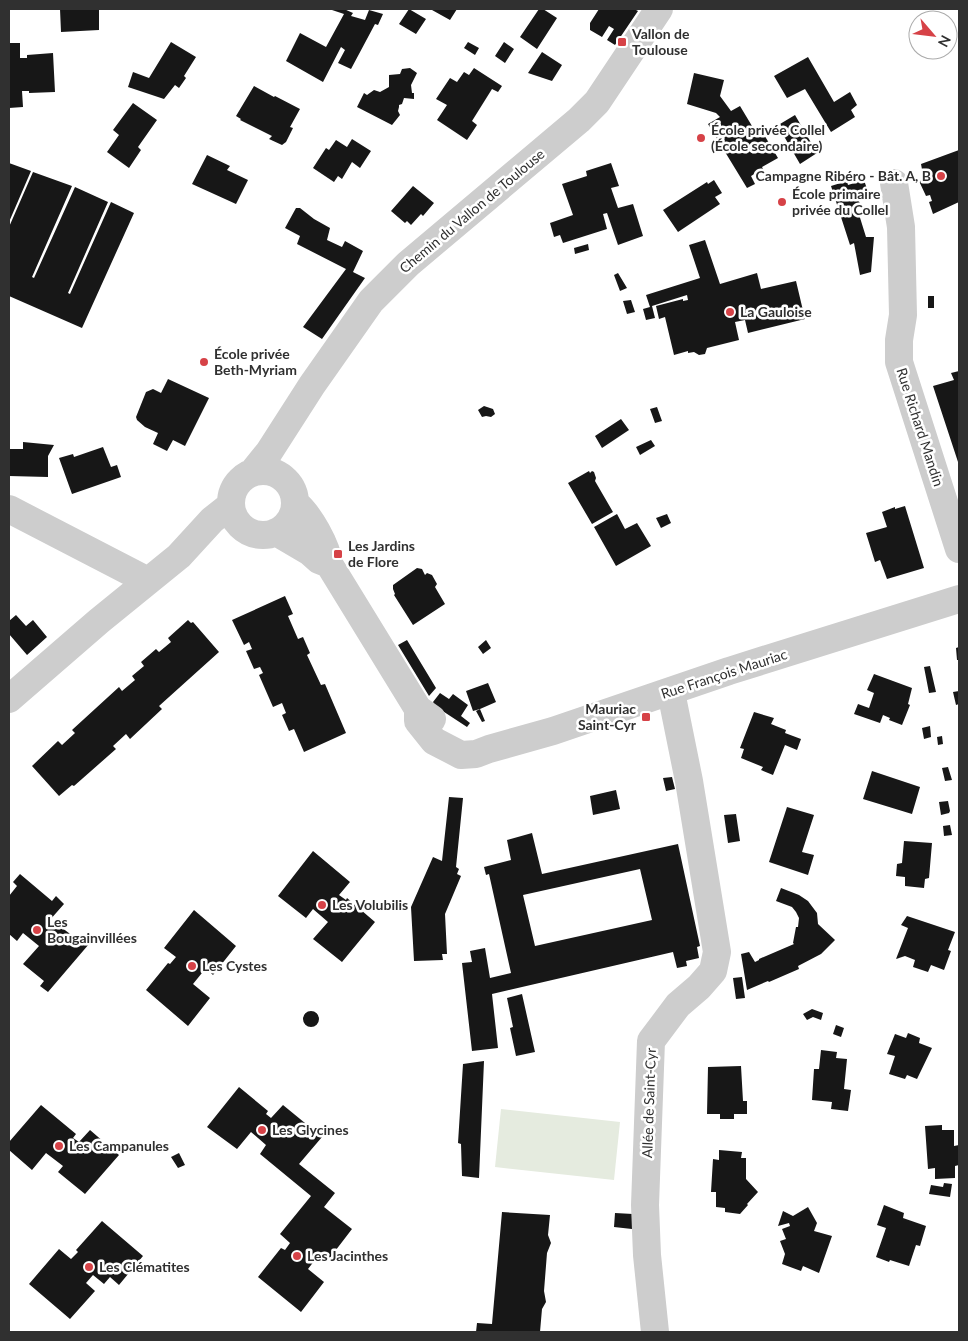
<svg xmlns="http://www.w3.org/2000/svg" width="968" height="1341" font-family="Lato,sans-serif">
	<rect width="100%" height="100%" fill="#fff"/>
	<path fill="#e5ebdf" d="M501 1109 620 1122 614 1180 495 1167Z"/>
	<path fill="#171717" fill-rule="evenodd" d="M60 9H99V30L61 32Z
		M329 9H344L353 13 351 16 365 20 369 10 383 14 378 25 375 24 351 69 338 63 345 50 341 47 323 82 286 61 300 33 326 47 344 14Z
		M409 9 426 19 416 34 399 24Z
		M433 9H457L450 20 432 10Z
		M539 9H543L557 18 537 49 520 37Z
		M599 9H634L638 11 615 45 607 40 614 29 609 26 602 37 590 30V23Z
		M171 42 196 57 184 76 186 78 179 88 175 85 164 99 128 87 133 72 149 78Z
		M468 42 479 48 475 55 464 48Z
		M504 42 514 49 505 63 495 56Z
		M9 43H20V58H27V55L53 53 55 92 29 93V91H22L23 107 9 108Z
		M542 52 562 65 552 81 528 73Z
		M808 57 834 102 850 92 857 105 851 110 855 117 831 132 805 89 787 98 774 76Z
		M410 68 417 73 411 85 412 93H414V99L404 98 402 104 399 105V107L398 111 400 115 392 125 357 107 364 93 367 95 374 90 380 92 389 87V75L400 74 402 69Z
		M474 68 502 86 498 92 492 89 472 121 477 125 467 140 437 120 447 105 436 99 450 78 457 82 464 72 469 75Z
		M694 73 724 80 720 96 731 111 740 106 758 136 763 133 778 158 762 167 763 169 751 176 755 184 747 188 708 124 720 117 716 113 687 104Z
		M254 86 274 97 275 96 300 109 290 127 293 128 286 142 282 145 269 139 272 136 240 120 241 119 236 116Z
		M133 103 157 120 138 147 141 150 129 168 107 152 119 135 113 130Z
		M795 115 817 153 800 164 781 131 783 130 780 124Z
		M352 139 371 151 360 168 352 162 342 179 338 176 334 182 313 168 326 148 329 150 336 140 347 147Z
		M959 150V202L933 214 929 202 932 201 930 195 926 196 919 181 924 180 921 164Z
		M207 155 230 166 227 170 248 180 236 204 192 184Z
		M9 163 31 171 9 222Z
		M611 163 619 186 611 188 618 208 633 204 643 236 618 245 607 213 603 214 607 229 563 243 560 235 554 237 550 223 573 215 562 184 587 176 586 171Z
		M33 172 72 186 32 277 34 278 75 187 108 202 68 293 70 294 111 202 134 213 82 328 9 296V227Z
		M714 180 722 193 715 197 720 204 678 232 663 210 707 182 708 184Z
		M864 180 869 195 858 199 861 206 857 208 866 237H874L871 272 860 275 854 243 850 245 831 186 847 181 848 185Z
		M413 186 434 203 423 216 421 214 411 225 407 221 405 223 391 211Z
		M296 208H300L314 219 330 228 327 240 342 247 345 241 363 251 353 272 365 278 322 339 303 327 346 269 297 244 300 236 285 228Z
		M705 240 720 284 757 273 761 289 796 281 805 319 748 333 745 320 735 322 739 340 707 348 705 354 699 355 694 352 688 353V351L674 355 665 317 659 319 656 306 683 299V301L688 300 687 295 652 306 655 318 646 320 643 309 650 307 646 295 700 278 689 245Z
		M588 244 589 250 575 254 574 248Z
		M618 273 627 288 620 291 614 275Z
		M928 296H934V308H928Z
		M631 300 635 312 627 314 623 301Z
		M959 371V465L933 386 954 380 951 373Z
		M168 379 209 398 185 446 173 440 167 451 153 444 158 433 145 427 137 420 136 417 146 392 153 389 161 393Z
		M484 406 493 409 495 414 491 417 486 416 482 417 478 410Z
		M657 407 662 421 655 423 650 409Z
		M621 419 629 430 602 448 595 436Z
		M651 440 655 446 640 455 636 447Z
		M23 442 54 445 48 456V477L9 476 10 449H23Z
		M103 447 111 467 117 465 121 477 72 494 59 458 73 454 74 457Z
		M589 471 590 473 592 471 594 472 596 478 595 481 613 512 592 524 568 483Z
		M905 506 924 568 887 579 880 560 875 562 866 533 887 527 882 512 895 507V509Z
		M617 514 625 529 637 523 651 546 616 566 594 527Z
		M667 514 671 523 661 528 656 518Z
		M417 568 422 569 425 575 427 573 432 575 437 584 435 587 445 604 413 625 394 595 395 594 393 589V585Z
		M285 596 293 614 288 616 298 639 303 637 310 653 307 655 321 685 325 684 346 733 304 752 294 729 289 731 282 715 286 713 282 703 273 707 259 675 263 673 260 667 254 669 246 651 252 649 249 642 244 645 232 620Z
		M16 615 26 626 33 620 47 637 27 655 9 634V621Z
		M188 620 191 623 193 622 219 652 159 706 162 709 130 739 126 734 113 746 116 749 74 786 72 785 59 796 32 766 58 741 62 745 75 733 72 730 119 687 122 691 135 680 132 676 144 666 141 662 156 649 159 652 171 642 168 638Z
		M407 640 436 688 429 696 398 645Z
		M486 640 491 648 483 654 478 647Z
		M959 647V660H957L956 648Z
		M930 666 936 692 929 693 924 667Z
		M874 674 912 688 908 704 910 705 902 725 889 720 890 718 883 715 880 723 854 714 858 704 869 708 874 693 867 690Z
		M488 683 496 702 480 709 485 721 482 722 476 711 480 709 473 711 466 691Z
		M959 691V704L956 705 953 692Z
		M440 693 449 699 453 694 468 705 461 716 470 723 467 727 435 706 433 702Z
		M754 712 774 718 771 724 786 730 785 733 801 739 797 750 785 745 773 775 761 770 763 767 741 758 744 749 740 748Z
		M930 726 931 737 924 739 922 728Z
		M942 736 943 744 938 745 937 737Z
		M948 767 952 780 945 781 942 768Z
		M872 771 920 787 912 814 863 799Z
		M672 777 675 789 666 791 663 778Z
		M616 790 620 809 593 815 590 796Z
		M449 797 463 798 456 867 459 869 457 874 461 876 445 914 447 954H442L443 960 414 961 411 907 433 857 442 861Z
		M948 801 950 811 949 813 941 815 939 802Z
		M787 807 814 815 802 852 814 855 808 875 769 862Z
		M736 814 740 841 728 843 724 815Z
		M950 825 952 835 944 836 943 826Z
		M532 833 542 874 678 844 700 946 697 947 699 958 686 961 687 966 677 968 673 952 492 994 498 1048 472 1051 462 963 472 962 470 951 485 948 490 978 511 973 489 874 486 875 484 867 511 860 507 840ZM640 869 652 920 535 946 523 895Z
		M904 841 932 843 929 878 925 879 924 888 905 886V877L896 876 897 864 902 863Z
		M313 851 350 882 339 895 346 900 347 898 375 922 342 962 313 939 328 922 313 909 306 918 278 896Z
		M20 874 52 901 56 896 64 904 49 921 56 926 57 924 78 940 81 936 89 944 48 992 40 986 44 981 23 964 39 946 23 933 17 941 9 934V896L17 886 13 882Z
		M781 888 799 895 808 901 817 913 818 924 835 940 821 954 798 966 799 969 769 982 768 981 747 990 741 954 749 952 755 962 759 960V959L794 944 793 943 796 927H798L799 918 796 912 792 907 776 901Z
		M194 910 236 946 213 975 206 968 193 984 210 998 188 1026 146 990 168 963 170 964 176 957 164 948Z
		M907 916 955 932 948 950 951 951 944 970 931 965 928 972 913 967 915 960 905 956 896 959 908 928 901 925Z
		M742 977 745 998 736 999 733 978Z
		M522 994 535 1052 516 1056 510 1028 513 1027 507 998Z
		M812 1009 823 1013 821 1020 813 1017 807 1020 803 1014Z
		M303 1019a8 8 0 1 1 16 0a8 8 0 1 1-16 0Z
		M836 1025 844 1028 841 1037 833 1034Z
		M908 1033 920 1038 919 1043 932 1048 917 1079 907 1075 905 1079 889 1074 895 1056 887 1054 895 1034 906 1038Z
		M821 1050 837 1052 836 1058 847 1059 844 1089 851 1090 848 1111 831 1109 832 1102 812 1100 814 1069H819Z
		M484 1061 479 1178 462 1176 461 1144 458 1143 463 1064Z
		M741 1066 743 1101H747V1114H734V1119H720V1114H707L708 1067Z
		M239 1087 268 1111 266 1114 271 1118 283 1105 322 1137 299 1164 335 1193 324 1207 352 1229 329 1259 321 1252 308 1269 324 1282 301 1312 258 1277 281 1248 285 1250 290 1243 280 1234 311 1196 260 1154 266 1145 251 1132 237 1149 207 1127Z
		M41 1105 76 1134 73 1138 79 1142 90 1130 119 1155 85 1194 58 1172 63 1166 46 1153 32 1170 9 1150V1142Z
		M942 1125V1130H954V1146L959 1145V1165L955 1166V1178L935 1179V1168L928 1169 925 1126Z
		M719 1150 742 1152 741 1158H746V1179L758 1192 747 1204 748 1205 740 1214 725 1212V1208L716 1207V1192H711L713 1159 719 1160Z
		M179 1153 185 1165 178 1168 171 1157Z
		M944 1183 952 1184 950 1197 929 1194 931 1185 943 1187Z
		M884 1205 904 1213 903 1218 926 1226 920 1246 916 1245 909 1266 890 1260 889 1262 876 1257 886 1228 877 1225Z
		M808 1207 817 1223 814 1231 832 1236 819 1273 803 1266 801 1271 782 1264 785 1254 780 1241 786 1239 782 1229 790 1226 789 1223 778 1226 783 1211 793 1216Z
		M502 1212 550 1215 548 1235 551 1243 547 1253 544 1291 546 1302 542 1309 540 1332H476L477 1323 492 1324Z
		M615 1213 633 1214 632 1229 614 1227Z
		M102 1221 143 1256 119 1285 110 1277 104 1284 93 1275 86 1283 95 1291 70 1319 29 1284 59 1249 71 1259 78 1252 76 1250Z"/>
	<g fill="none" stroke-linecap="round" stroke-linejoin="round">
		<path stroke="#cdcdcd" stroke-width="28" d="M894 183 901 227 903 315 899 340V362L959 549
			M231 503a32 32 0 1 1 64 0a32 32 0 1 1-64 0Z
			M252 473 269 452 312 385 371 301 408 264 579 120 597 102 659 9
			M295 503C309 514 327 546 329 564L418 709 432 719
			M9 509 148 581
			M276 532 310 552 319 560 329 564
			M9 699 99 621 179 556 212 520 231 505
			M418 709V721L434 741 461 755 476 754 489 749 553 731 729 671 959 599
			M655 1332 647 1255 645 1205 651 1041 678 1005 699 987 713 971 717 952 689 781 671 692"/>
	</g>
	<g fill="#d64247" stroke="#fff" stroke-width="2">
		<rect x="617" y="37" width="10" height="10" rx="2.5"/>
		<circle cx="701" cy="138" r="5"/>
		<circle cx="941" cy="176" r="5"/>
		<circle cx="782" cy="202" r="5"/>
		<circle cx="730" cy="312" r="5"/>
		<circle cx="204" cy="362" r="5"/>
		<rect x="333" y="549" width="10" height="10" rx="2.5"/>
		<rect x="641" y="712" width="10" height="10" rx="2.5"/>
		<circle cx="322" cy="905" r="5"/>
		<circle cx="37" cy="930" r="5"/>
		<circle cx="192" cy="966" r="5"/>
		<circle cx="262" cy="1130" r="5"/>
		<circle cx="59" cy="1146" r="5"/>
		<circle cx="297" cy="1256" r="5"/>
		<circle cx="89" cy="1267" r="5"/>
	</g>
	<g text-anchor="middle" stroke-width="5" stroke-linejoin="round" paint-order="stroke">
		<g font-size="14" font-weight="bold" fill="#303030" stroke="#fff" text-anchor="start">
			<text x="632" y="39">Vallon de<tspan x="632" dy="16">Toulouse</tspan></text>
			<text x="711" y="135">École privée Collel<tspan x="711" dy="16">(École secondaire)</tspan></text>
			<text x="931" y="181" text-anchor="end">Campagne Ribéro - Bât. A, B</text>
			<text x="792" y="199">École primaire<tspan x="792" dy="16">privée du Collel</tspan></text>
			<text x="740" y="317">La Gauloise</text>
			<text x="214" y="359">École privée<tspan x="214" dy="16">Beth-Myriam</tspan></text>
			<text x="348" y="551">Les Jardins<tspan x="348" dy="16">de Flore</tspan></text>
			<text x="636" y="714" text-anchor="end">Mauriac<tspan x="636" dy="16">Saint-Cyr</tspan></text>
			<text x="332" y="910">Les Volubilis</text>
			<text x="47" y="927">Les<tspan x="47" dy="16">Bougainvillées</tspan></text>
			<text x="202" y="971">Les Cystes</text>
			<text x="272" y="1135">Les Glycines</text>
			<text x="69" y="1151">Les Campanules</text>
			<text x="307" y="1261">Les Jacinthes</text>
			<text x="99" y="1272">Les Clématites</text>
		</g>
		<g font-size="14" fill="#303030" stroke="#fff">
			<text transform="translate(472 211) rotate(-40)" y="5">Chemin du Vallon de Toulouse</text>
			<text transform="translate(920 427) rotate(72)" y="5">Rue Richard Mandin</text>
			<text transform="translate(724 674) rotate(-18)" y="5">Rue François Mauriac</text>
			<text transform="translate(649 1103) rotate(-88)" y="5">Allée de Saint-Cyr</text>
		</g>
	</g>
	<rect width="968" height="1341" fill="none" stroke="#303030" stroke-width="20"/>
	<g transform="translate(933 35) rotate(118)"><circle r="24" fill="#ffffff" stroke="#acacac"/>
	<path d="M0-4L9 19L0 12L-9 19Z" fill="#d64247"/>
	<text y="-8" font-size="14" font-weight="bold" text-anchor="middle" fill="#303030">N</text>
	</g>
</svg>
